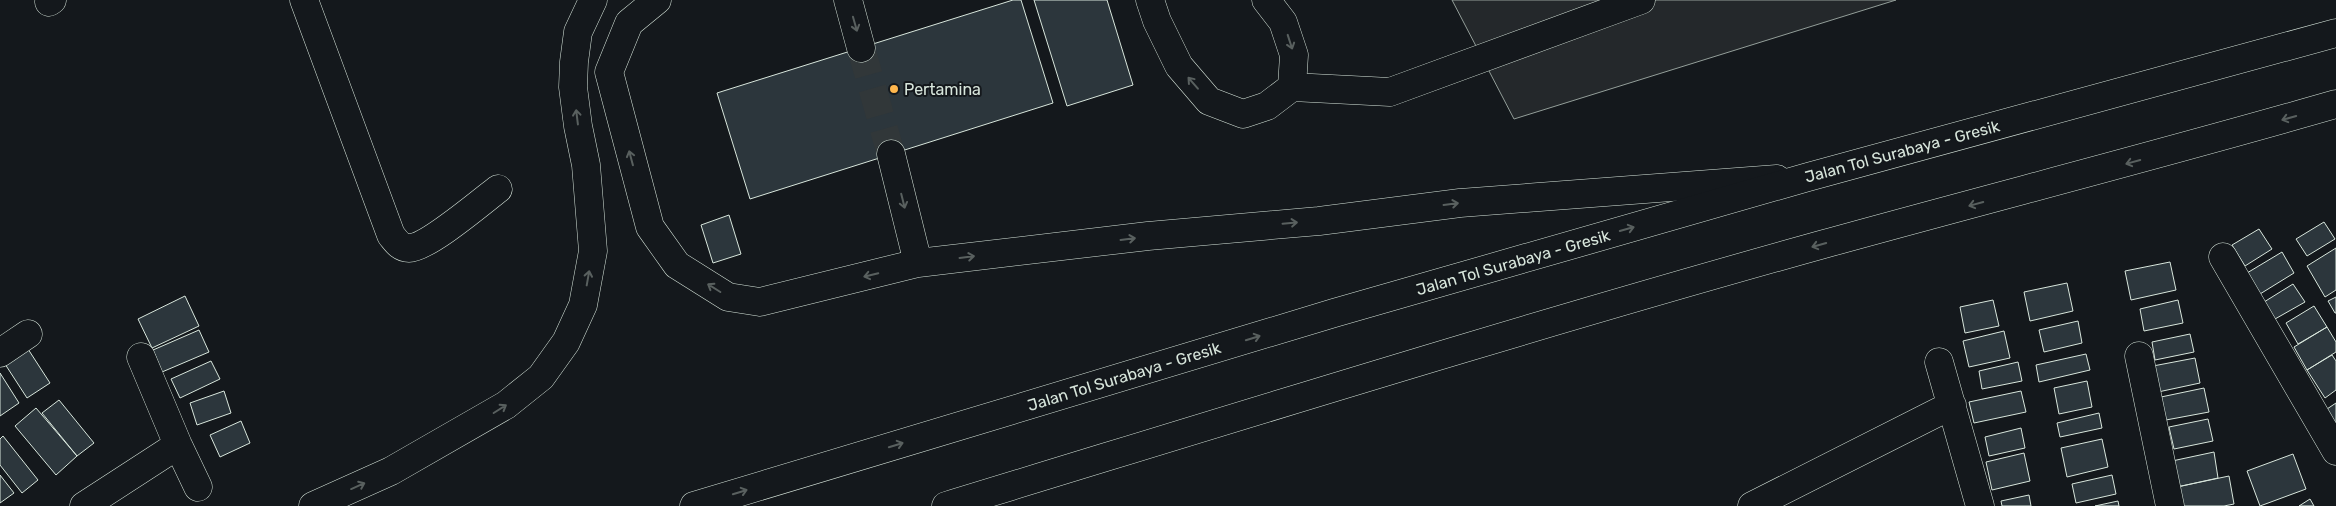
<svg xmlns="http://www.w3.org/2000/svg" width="2336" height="506" font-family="Rubik,sans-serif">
	<rect width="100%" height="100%" fill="#14181c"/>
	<path fill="#24282b" stroke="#939e99" d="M1452 0H1896L1514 119Z"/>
	<path fill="#2c363c" stroke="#d8e6dc" d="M1013 0H1021L1053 103 750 199 717 93Z
		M1034 0H1107L1133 85 1067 106Z
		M729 215 741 254 713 263 701 225Z
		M2324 222 2335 239 2307 256 2296 239Z
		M2259 229 2272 249 2245 266 2232 245Z
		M2336 248V290L2325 297 2307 266Z
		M2282 252 2294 273 2260 294 2247 273Z
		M2170 262 2176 290 2131 300 2125 271Z
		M2067 283 2073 311 2030 321 2024 292Z
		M2293 284 2305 302 2275 319 2264 302Z
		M185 296 199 326 152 348 138 319Z
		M2336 297V313H2335L2328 301Z
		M1993 300 1999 326 1965 333 1960 307Z
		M2178 300 2183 323 2144 331 2140 309Z
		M2314 306 2327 327 2298 344 2286 323Z
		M2078 321 2082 343 2044 352 2039 330Z
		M2327 327 2336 342V352L2307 370 2294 347Z
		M199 330 209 352 162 372 153 350Z
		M2004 331 2010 358 1969 367 1963 341Z
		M2190 334 2194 352 2155 360 2152 342Z
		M28 349 50 383 27 398 5 364Z
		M2086 354 2090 370 2039 382 2036 365Z
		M2332 355 2336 361V390L2325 398 2307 370Z
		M2195 358 2200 383 2158 392 2153 366Z
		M211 361 220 379 180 398 171 379Z
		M2018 362 2022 381 1982 389 1979 371Z
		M0 373 19 403 0 416Z
		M2087 381 2092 407 2059 414 2054 388Z
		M2204 388 2209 412 2166 420 2161 397Z
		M224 391 231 413 197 425 190 403Z
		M2021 391 2026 412 1974 423 1969 402Z
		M59 400 94 443 77 456 42 413Z
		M2336 403V424L2327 409Z
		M36 408 77 456 56 475 15 426Z
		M2099 413 2102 428 2060 437 2057 423Z
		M2208 419 2213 441 2174 449 2169 427Z
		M241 421 250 443 220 457 210 435Z
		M2021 428 2025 448 1989 456 1985 437Z
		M3 436 38 480 22 493 0 465V439Z
		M2102 439 2108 467 2067 477 2061 448Z
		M2214 452 2218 478 2177 487 2172 461Z
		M2024 453 2030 481 1992 490 1986 462Z
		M2293 454 2306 489 2260 506 2247 471Z
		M0 475 14 493 0 503Z
		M2112 475 2116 494 2076 503 2072 484Z
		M2229 476 2234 504 2224 506H2181L2177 487Z
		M2029 495 2031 506H2002L2001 501Z
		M2310 499 2314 506H2299Z
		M2118 501 2119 506H2095Z"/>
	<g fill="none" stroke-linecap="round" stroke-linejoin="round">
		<path stroke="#313739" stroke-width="28" stroke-dasharray="28 14" stroke-linecap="butt" d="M861 48 891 154"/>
		<g stroke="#d8e6dc" stroke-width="29">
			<path id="minor" d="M304 0 391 235C396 241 400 248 409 248 427 248 481 202 498 189
				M657 0 629 23 609 72 650 227 677 265 728 297 760 302 918 263 1148 236 1319 221 1460 203 1777 179
				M848 0 861 48
				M1150 0 1157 21 1179 66 1209 101 1243 114 1267 106 1292 87 1294 55 1283 22 1266 0
				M49 2 52 0
				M1292 87 1390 92 1641 0
				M891 154 918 263
				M2223 257 2336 451
				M0 353 28 334
				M2139 356 2170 506
				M141 357 178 445 198 487
				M1939 362 1980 506
				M84 506 178 445
				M313 506 391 471 506 405 541 377 566 342 583 305 593 251 586 165 578 126 573 87 574 62 578 32 593 0
				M1752 506 1952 405"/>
		</g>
		<g stroke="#d8e6dc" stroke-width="29">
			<path id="highway" d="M694 506 1334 313 1808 177 2336 33
				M946 506C1238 417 1529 326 1824 244 1994 197 2166 153 2336 104"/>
		</g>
		<use href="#minor" stroke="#14181c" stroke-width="28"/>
		<use href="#highway" stroke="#14181c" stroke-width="28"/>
	</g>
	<defs><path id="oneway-shaft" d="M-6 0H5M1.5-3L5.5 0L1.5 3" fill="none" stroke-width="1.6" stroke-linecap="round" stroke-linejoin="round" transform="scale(1.25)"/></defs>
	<g stroke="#59605f">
		<use href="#oneway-shaft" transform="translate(855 24) rotate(74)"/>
		<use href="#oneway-shaft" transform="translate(1290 42) rotate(72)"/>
		<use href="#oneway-shaft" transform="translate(1193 83) rotate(-131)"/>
		<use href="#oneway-shaft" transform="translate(577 117) rotate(-97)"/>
		<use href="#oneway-shaft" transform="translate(2289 118) rotate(164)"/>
		<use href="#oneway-shaft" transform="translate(631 158) rotate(-105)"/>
		<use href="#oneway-shaft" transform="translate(2133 162) rotate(165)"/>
		<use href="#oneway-shaft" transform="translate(903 201) rotate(76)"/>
		<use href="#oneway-shaft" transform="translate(1451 204) rotate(-7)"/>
		<use href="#oneway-shaft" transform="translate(1976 204) rotate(165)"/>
		<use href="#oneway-shaft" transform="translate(1290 223) rotate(-5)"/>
		<use href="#oneway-shaft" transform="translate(1627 229) rotate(-16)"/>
		<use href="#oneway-shaft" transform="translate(1128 239) rotate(-7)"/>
		<use href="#oneway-shaft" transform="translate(1819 245) rotate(164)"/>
		<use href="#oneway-shaft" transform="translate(967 257) rotate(-7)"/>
		<use href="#oneway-shaft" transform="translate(871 275) rotate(166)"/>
		<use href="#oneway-shaft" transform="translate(588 278) rotate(-80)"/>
		<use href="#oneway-shaft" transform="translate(714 288) rotate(-148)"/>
		<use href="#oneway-shaft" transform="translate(1253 338) rotate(-17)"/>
		<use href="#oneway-shaft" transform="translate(500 409) rotate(-32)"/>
		<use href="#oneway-shaft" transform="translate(896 445) rotate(-17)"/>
		<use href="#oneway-shaft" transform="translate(358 486) rotate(-24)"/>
		<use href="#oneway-shaft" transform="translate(740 492) rotate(-17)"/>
	</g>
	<circle fill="#ffb74d" stroke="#14181c" stroke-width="2" cx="894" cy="89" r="5"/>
	<g text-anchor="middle" stroke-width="4" stroke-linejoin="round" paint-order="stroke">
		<g font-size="16" fill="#d8e6dc" stroke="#14181c" text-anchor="start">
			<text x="904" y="95">Pertamina</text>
		</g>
		<g font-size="16" fill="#d8e6dc" stroke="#14181c">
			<text transform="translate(1902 151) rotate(-15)" y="6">Jalan Tol Surabaya - Gresik</text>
			<text transform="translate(1513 262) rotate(-16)" y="6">Jalan Tol Surabaya - Gresik</text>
			<text transform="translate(1124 376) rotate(-17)" y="6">Jalan Tol Surabaya - Gresik</text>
		</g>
	</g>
</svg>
